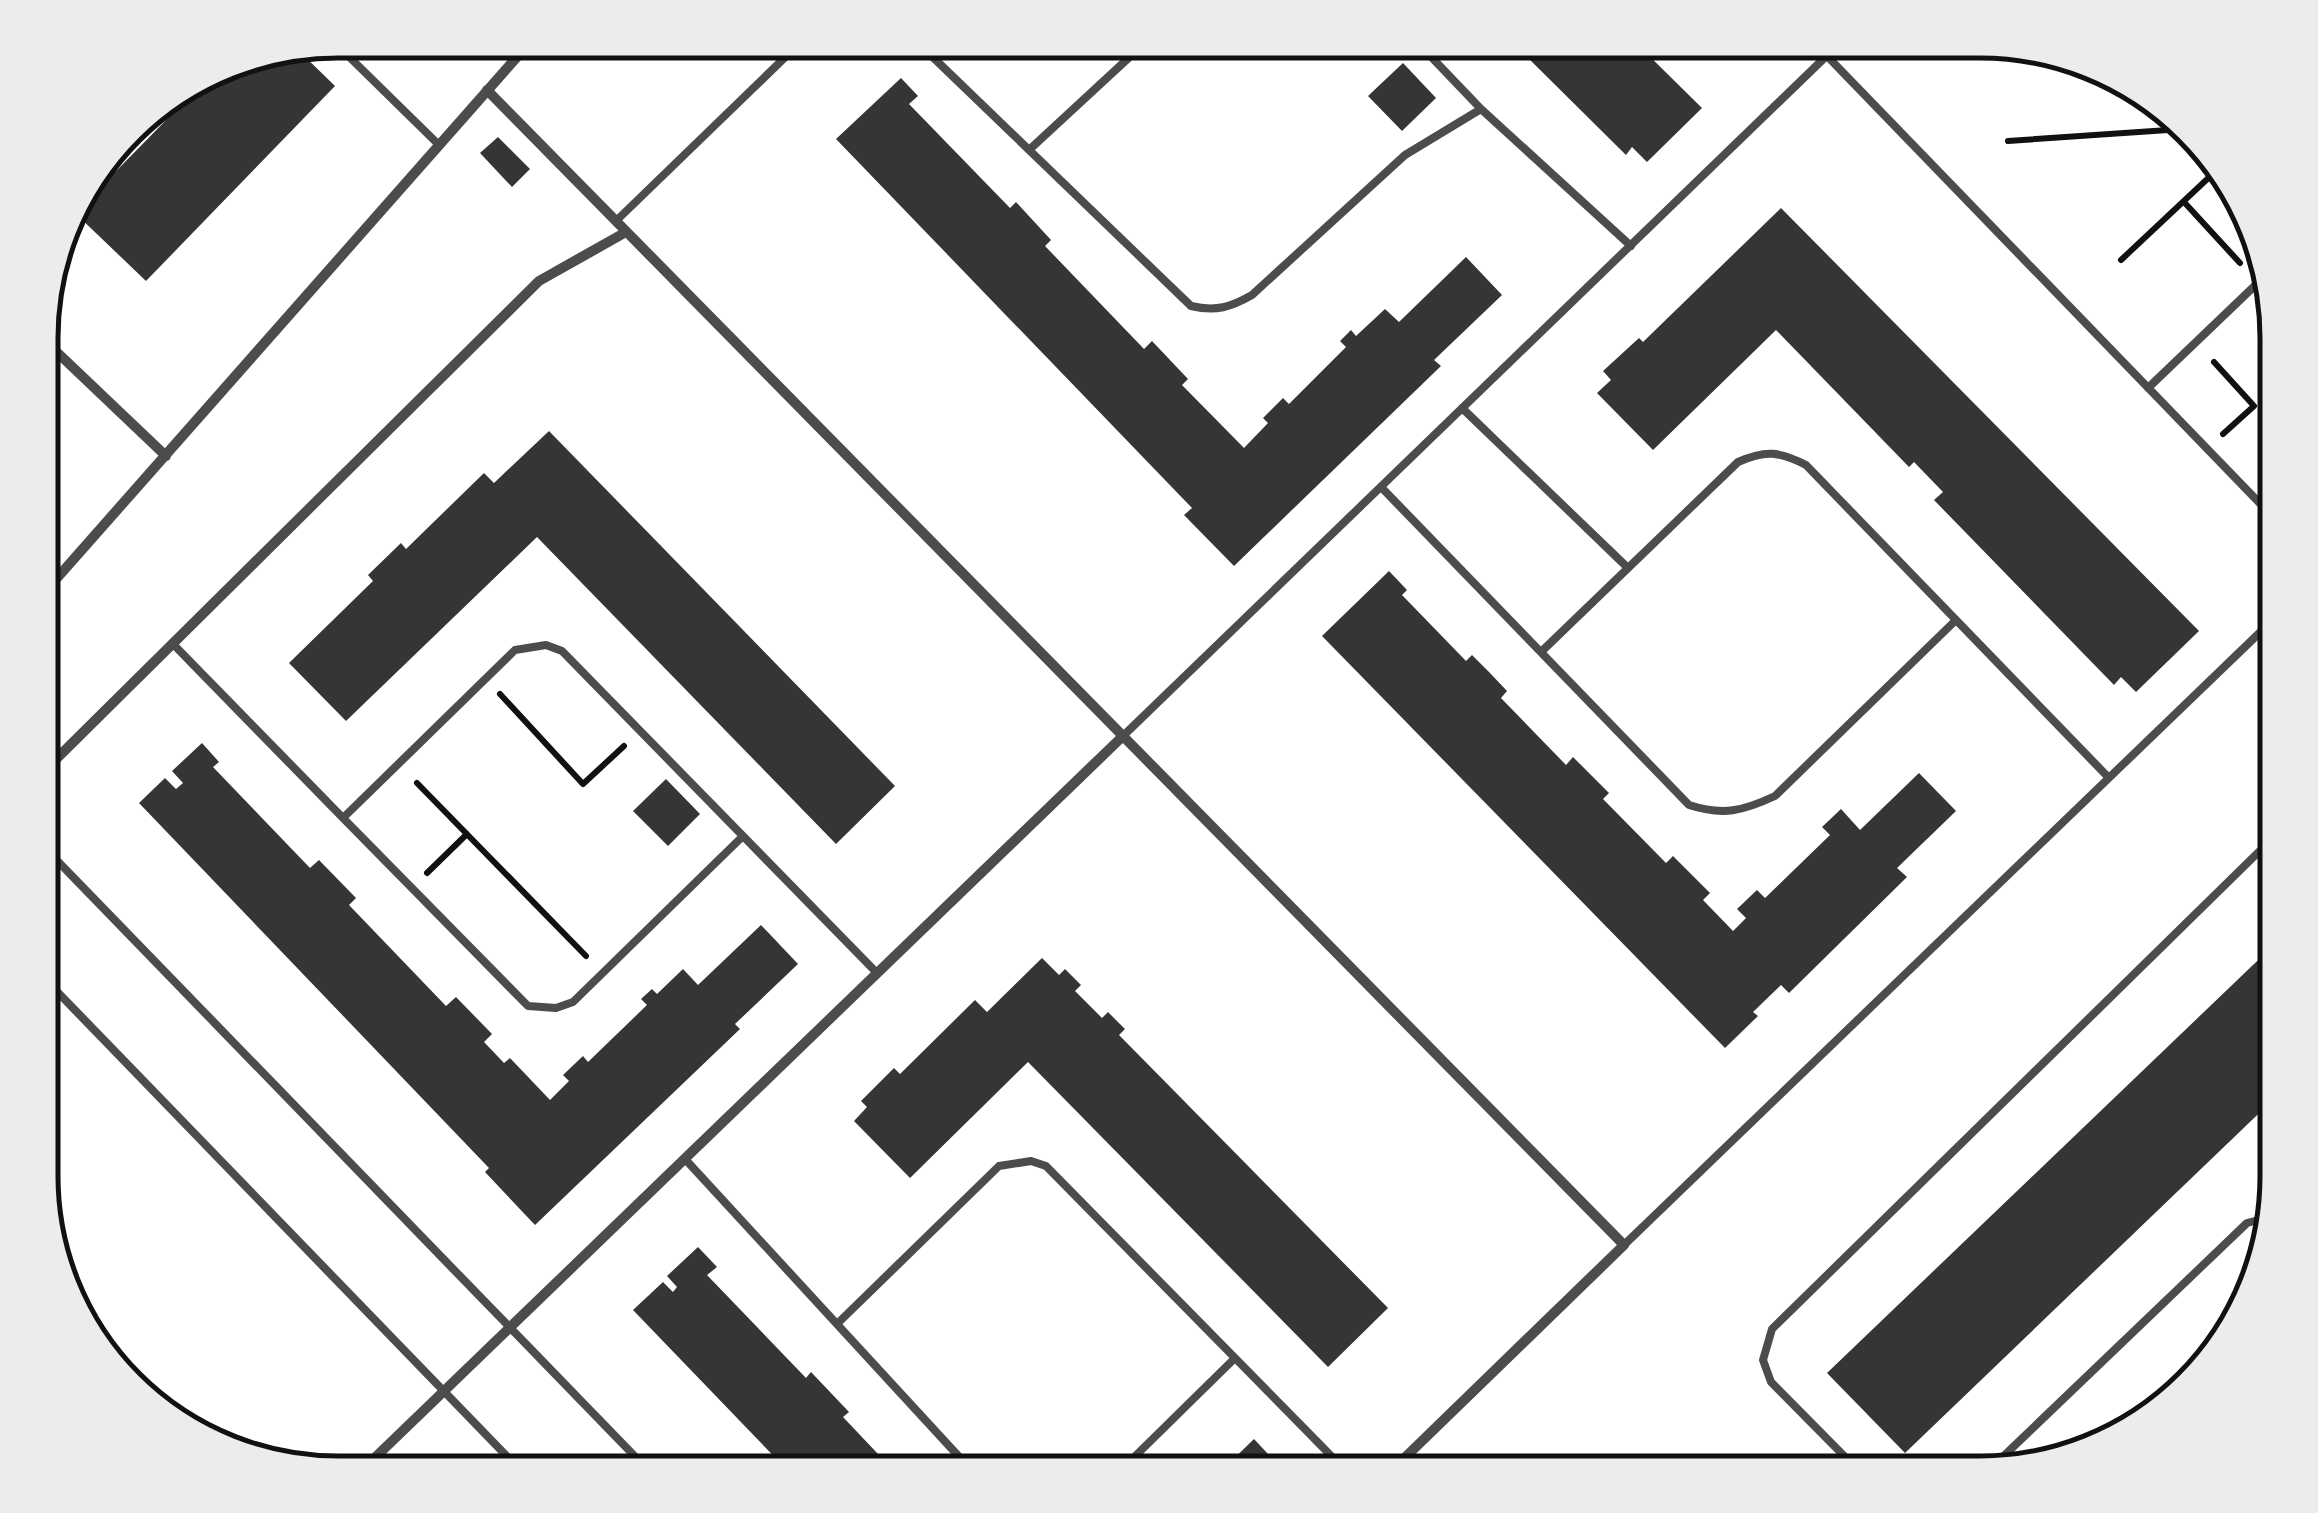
<svg xmlns="http://www.w3.org/2000/svg" width="2318" height="1513" font-family="'PT Sans',sans-serif">
	<rect width="100%" height="100%" fill="#fff"/>
	<path fill="#353535" d="M1510 40H1633L1702 108 1647 162 1632 147 1626 155Z
		M296 48 335 86 146 281 75 213 219 66Z
		M1403 63 1436 98 1402 131 1368 96Z
		M901 78 918 96 909 104 1010 208 1016 202 1051 240 1045 246 1144 349 1152 341 1188 379 1182 385 1244 448 1268 423 1263 418 1283 398 1289 404 1346 347 1340 341 1351 330 1356 336 1385 309 1399 322 1466 257 1502 295 1434 360 1441 366 1234 566 1184 515 1192 508 836 139Z
		M498 137 530 169 512 187 480 153Z
		M1781 208 2199 631 2136 692 2121 677 2114 685 1934 500 1943 492 1914 462 1909 467 1776 330 1653 450 1597 393 1611 380 1603 371 1639 338 1643 342Z
		M549 431 895 786 836 844 537 537 346 721 289 663 373 581 368 575 401 543 406 549 484 473 494 483Z
		M42 432 60 449 42 467Z
		M1389 571 1407 590 1402 595 1466 661 1472 655 1490 673 1507 691 1501 698 1566 765 1573 757 1609 793 1603 799 1666 863 1673 856 1710 893 1703 900 1733 931 1746 918 1737 909 1757 890 1765 898 1830 835 1822 827 1841 809 1860 830 1919 773 1956 811 1897 868 1907 877 1789 993 1781 985 1753 1012 1758 1016 1725 1048 1322 636Z
		M202 743 219 762 213 767 310 868 319 860 356 898 349 905 446 1006 456 997 492 1034 484 1042 504 1063 510 1058 550 1100 569 1081 563 1075 583 1056 588 1062 647 1005 641 999 652 989 657 994 683 969 698 985 761 925 798 964 735 1024 740 1029 535 1225 485 1172 489 1168 139 803 165 778 176 789 183 783 172 771Z
		M666 779 700 814 668 846 633 811Z
		M2277 942V1096L1905 1453 1827 1373Z
		M1042 958 1059 975 1065 969 1081 985 1075 991 1102 1018 1108 1012 1125 1029 1119 1035 1388 1308 1328 1367 1028 1062 910 1178 854 1121 867 1107 861 1101 894 1068 900 1074 975 1000 987 1012Z
		M698 1247 717 1267 707 1275 806 1378 811 1372 849 1412 843 1417 896 1473H790L633 1310 663 1282 673 1292 677 1287 667 1276Z
		M1254 1439 1286 1473H1219Z"/>
	<g fill="none" stroke-linecap="round" stroke-linejoin="round">
		<path stroke="#111" stroke-width="6" d="M2008 141 2183 129
			M2184 202 2240 263
			M2121 260 2219 168
			M2214 362 2254 406 2223 434
			M500 694 583 784 624 746
			M417 783 586 956
			M427 873 467 834"/>
		<path stroke="#4c4c4c" stroke-width="8" d="M915 40 1191 306C1216 312 1231 307 1252 295L1405 155 1481 109
			M1415 40 1481 109 1631 246
			M333 41 438 144
			M1827 56 2277 521
			M1029 150 1148 40
			M616 221 803 40
			M2148 388 2265 276
			M1462 408 1628 568
			M1381 487 1689 805C1723 816 1743 811 1775 796L1956 620
			M173 644 343 818 515 650 546 645 562 651 877 973
			M1541 652 1738 462C1765 450 1779 451 1806 465L2109 778
			M1123 736 1843 40
			M343 818 528 1006 556 1008 573 1002 743 836
			M42 845 651 1473
			M42 976 523 1473
			M685 1159 974 1473
			M1624 1245 2277 616
			M837 1324 999 1166 1031 1161 1046 1166 1235 1358
			M1860 1472 1771 1382 1763 1360 1772 1329 2277 834
			M1987 1472 2247 1223 2270 1217
			M1118 1473 1235 1358 1348 1473"/>
		<path stroke="#4c4c4c" stroke-width="10" d="M487 90 1624 1245 1389 1473
			M42 338 166 456
			M42 595 532 40
			M42 773 539 281 626 232
			M359 1473 1123 736"/>
	</g>
	<path d="M0 0H2318V1513H0ZM338 58H1980A280 280 0 0 1 2260 338V1176A280 280 0 0 1 1980 1456H338A280 280 0 0 1 58 1176V338A280 280 0 0 1 338 58Z" fill="#ececec" fill-rule="evenodd"/>
	<path fill="none" stroke="#111" stroke-width="5" d="M338 58H1980A280 280 0 0 1 2260 338V1176A280 280 0 0 1 1980 1456H338A280 280 0 0 1 58 1176V338A280 280 0 0 1 338 58Z"/>
</svg>
